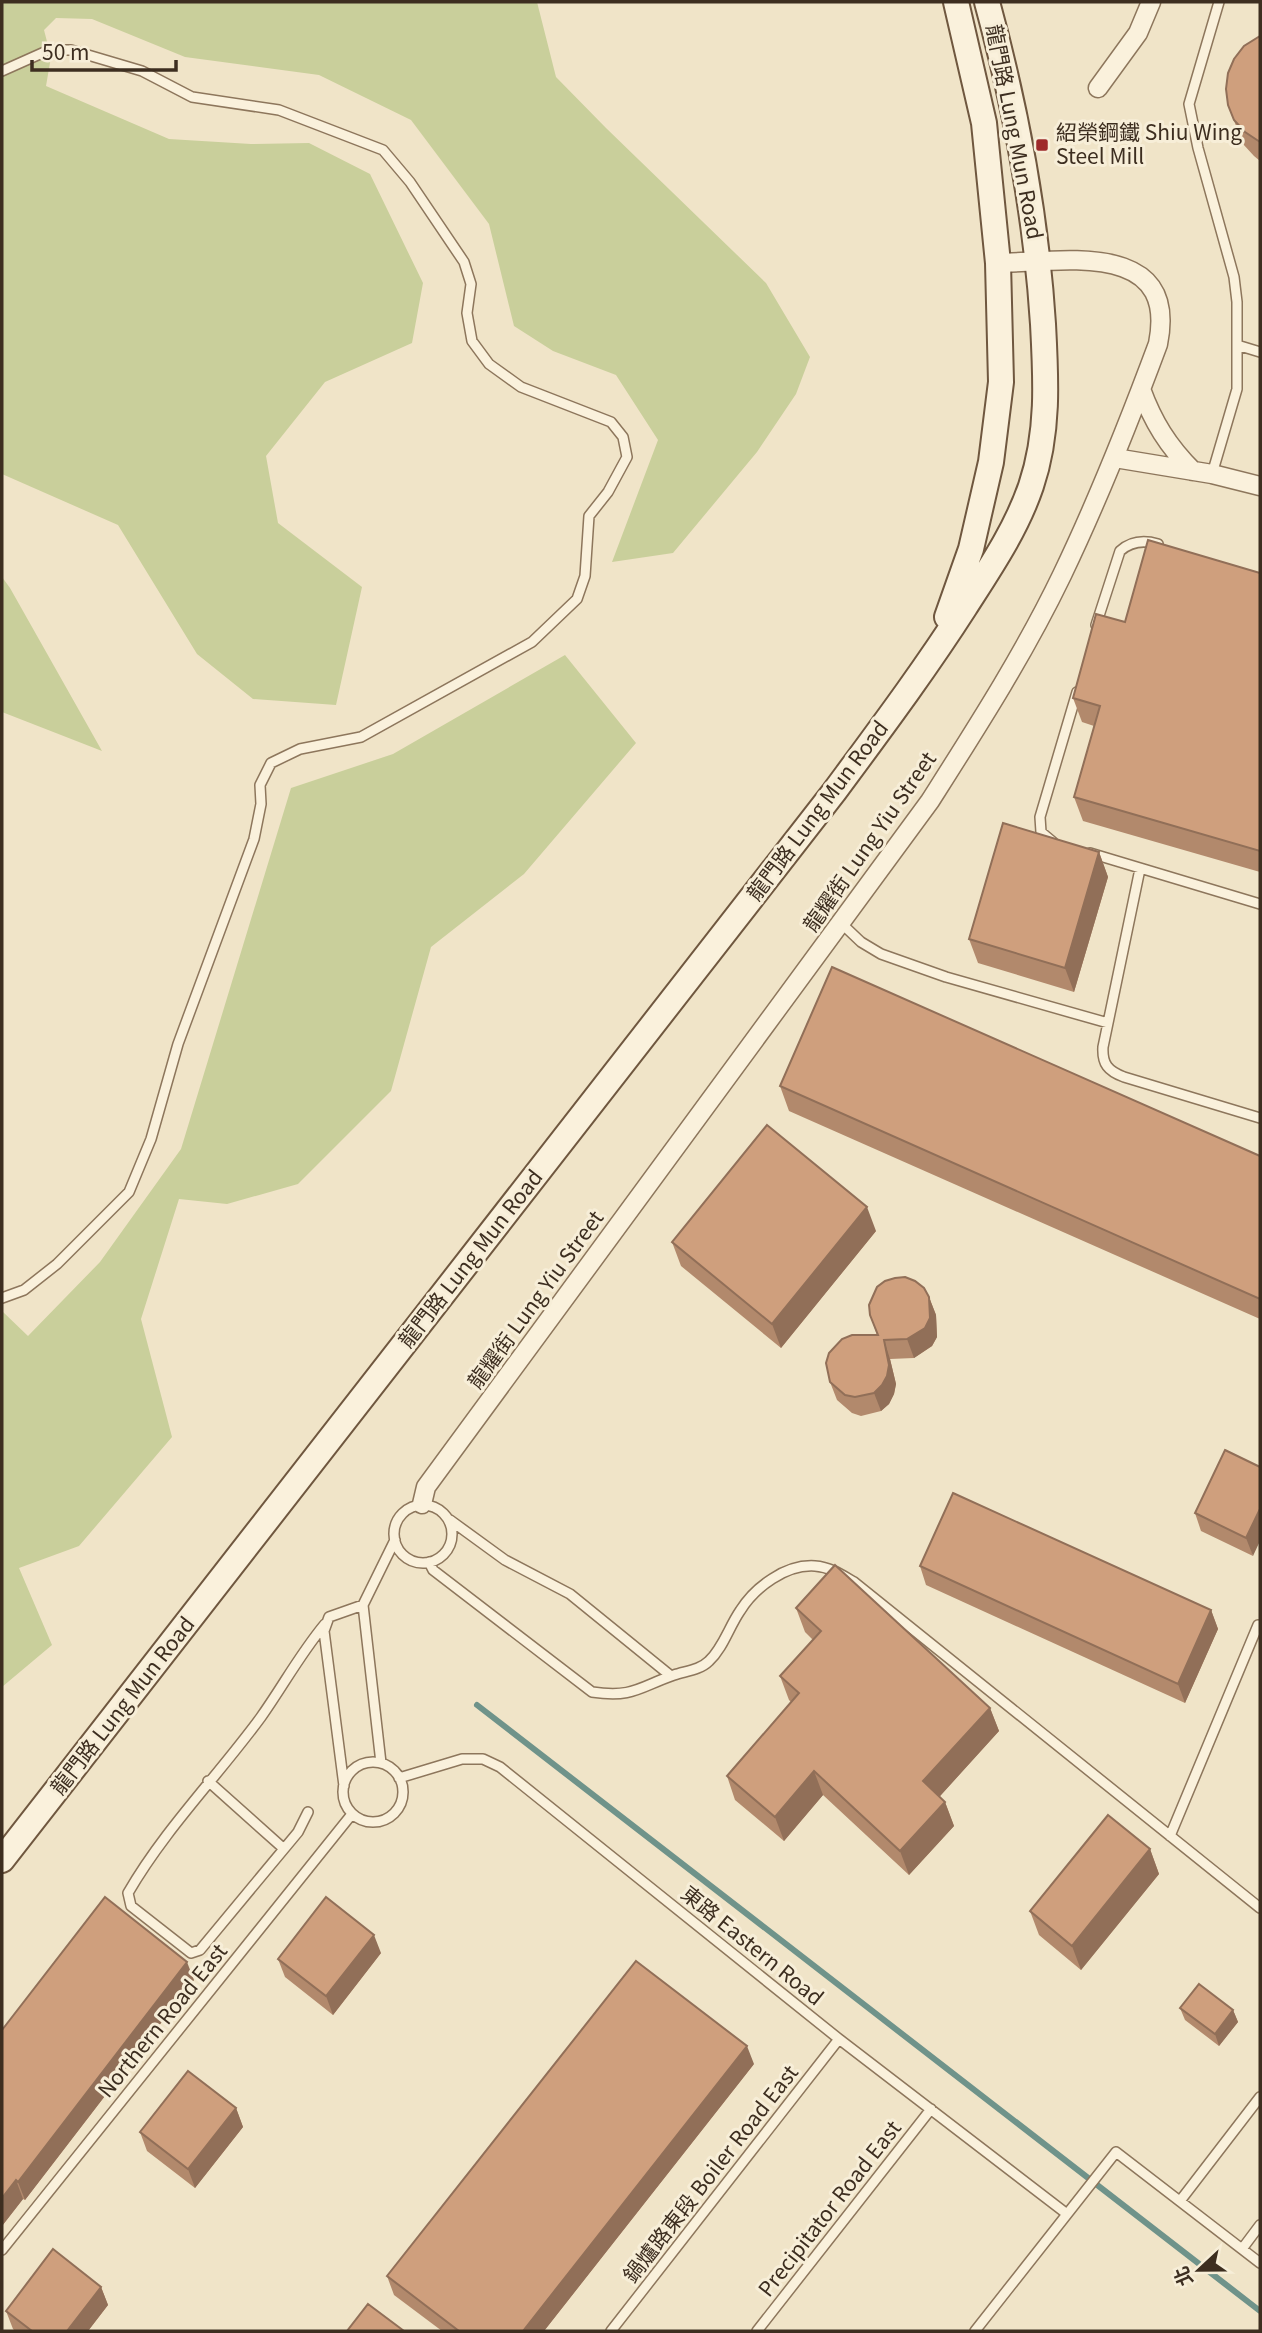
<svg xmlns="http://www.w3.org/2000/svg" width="1262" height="2333" font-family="Georgia,'Noto Sans TC',serif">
	<rect width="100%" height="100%" fill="#f0e4c8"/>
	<path fill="#c9cf9b" d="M2 2H537L556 77 606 128 766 283 810 357 796 394 757 452 673 553 612 562 658 440 616 375 553 351 514 326 489 224 411 120 319 75 185 57 92 19 56 18 44 30 51 57 46 86 169 139 251 144 309 143 370 174 423 283 412 343 325 382 266 456 278 523 362 587 336 705 253 699 197 654 118 525 2 474Z
		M2 577 10 588 102 751 2 712Z
		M565 655 636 743 524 874 431 947 391 1091 298 1184 227 1204 179 1199 141 1319 172 1437 79 1546 19 1568 52 1645 2 1687V1311L28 1336 100 1262 181 1149 291 788 393 754Z"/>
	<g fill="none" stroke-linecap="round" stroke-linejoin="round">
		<path stroke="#6f938a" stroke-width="6" d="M477 1705 1260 2311"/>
		<g stroke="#8d765c" stroke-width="12">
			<path id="lane" d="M1219 2 1189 104 1198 148 1234 277 1237 302V345L1260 352
				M2 71 49 50H71L142 71 192 97 279 110 383 150 410 182 464 262 471 284 467 313 472 341 489 364 521 387 611 422 623 437 627 457 608 492 589 516 585 576 577 599 532 642 361 737 300 749 271 763 260 785 261 804 254 839 178 1044 151 1139 129 1192 57 1264 24 1290 2 1298
				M1212 474 1237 389V345
				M1096 625 1120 551C1131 541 1144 540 1158 544
				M1053 842 1041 832 1040 817 1077 692
				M1090 853 1260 904
				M1140 869 1103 1047C1102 1064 1108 1071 1124 1077L1260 1118
				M841 923 861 942 881 954 946 977 1108 1023
				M394 1534a29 29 0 1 1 58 0a29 29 0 1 1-58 0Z
				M450 1520 505 1560 570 1594 671 1676
				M429 1562 433 1570 592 1692C634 1698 639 1687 674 1675 686 1671 700 1670 709 1661 723 1648 729 1627 740 1611 755 1587 786 1564 815 1566 830 1567 842 1575 854 1582L1260 1908
				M343 1792a30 30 0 1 1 60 0a30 30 0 1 1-60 0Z
				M381 1763 363 1605 395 1540
				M399 1778 462 1759H483L500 1767 839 2039 1067 2214
				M208 1781 283 1848
				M344 1786 324 1631 329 1617 363 1605
				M308 1812 298 1832 200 1950 191 1953 131 1906 128 1893C165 1829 217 1777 261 1717 283 1686 300 1654 325 1624
				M1170 1836 1258 1625
				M1180 2201 1260 2097
				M1242 2249 1260 2225
				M2 2250 352 1814
				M611 2331 839 2039
				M757 2331 931 2109
				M975 2331 1116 2152 1260 2263"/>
		</g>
		<g stroke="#8d765c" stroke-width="21">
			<path id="street" d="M1098 88 1138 33 1151 2
				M1141 389C1153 422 1168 446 1193 471
				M1115 458 1212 474 1260 486
				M422 1504 426 1487 930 801C977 727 1024 654 1062 575 1098 500 1129 422 1158 344 1179 239 1062 262 998 263"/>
		</g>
		<g stroke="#6f573f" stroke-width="28">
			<path id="secondary" d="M947 617 971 549 991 462 1001 382 998 263 984 123 956 2
				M2 1860 834 792C879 731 924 671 965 607 990 568 1016 530 1031 486 1049 433 1046 379 1043 324 1036 214 1016 108 987 2"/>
		</g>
		<use href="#lane" stroke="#faf1dc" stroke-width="9"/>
		<use href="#street" stroke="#faf1dc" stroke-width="18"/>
		<use href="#secondary" stroke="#faf1dc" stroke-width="24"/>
	</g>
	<path fill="#b2896c" d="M1260 36V161L1254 156 1243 144 1228 105Z
		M1260 573V872L1083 821 1074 797 1094 726 1082 722 1073 698 1125 622Z
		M1099 852 1108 877 1074 992 978 963 969 939Z
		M780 1086 1260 1156V1319L789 1111Z
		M876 1231 781 1348 681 1266 672 1242Z
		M929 1297 936 1315 937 1337 932 1346 914 1358 890 1359 896 1384 894 1394 889 1404 881 1411 861 1416 852 1413 837 1400 830 1382 877 1335 870 1315Z
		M1225 1450 1253 1556 1201 1531 1195 1513Z
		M920 1566 1211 1610 1218 1629 1185 1703 926 1585Z
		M796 1608 990 1708 999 1731 939 1797 945 1802 954 1826 909 1875 823 1795 784 1841 735 1800 727 1776 791 1702 789 1700 780 1676 813 1640 805 1632Z
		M1150 1849 1159 1874 1081 1970 1039 1935 1030 1911Z
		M381 1953 333 2015 285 1977 278 1959Z
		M194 1980 25 2200 23 2199 2 2226V2030Z
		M1180 2008 1233 2010 1238 2022 1219 2046 1185 2020Z
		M754 2064 544 2331H442L394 2295 387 2276Z
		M236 2108 243 2127 195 2188 147 2151 140 2132Z
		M101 2287 108 2305 88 2331H15L13 2329 6 2311Z"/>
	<path fill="#916f58" d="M1099 852 1108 877 1074 992 1065 968Z
		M867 1207 876 1231 781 1348 772 1324Z
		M929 1297 936 1315 937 1337 932 1346 914 1358 907 1339Z
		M884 1340 890 1359 896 1384 894 1394 889 1404 881 1411 874 1393Z
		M1260 1509V1541L1253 1556 1246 1538Z
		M1211 1610 1218 1629 1185 1703 1178 1684Z
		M990 1708 999 1731 932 1805 923 1781Z
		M814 1771 823 1795 784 1841 775 1817Z
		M945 1802 954 1826 909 1875 900 1851Z
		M1150 1849 1159 1874 1081 1970 1072 1946Z
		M374 1935 381 1953 333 2015 326 1996Z
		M187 1962 194 1980 25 2200 18 2182Z
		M1233 2010 1238 2022 1219 2046 1215 2034Z
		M747 2046 754 2064 544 2331H523Z
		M236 2108 243 2127 195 2188 188 2169Z
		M16 2180 23 2199 2 2226V2198Z
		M101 2287 108 2305 88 2331H67Z"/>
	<path fill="#cf9f7d" stroke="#916f58" stroke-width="2" d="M1260 36V142L1245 132 1234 120 1228 105 1226 89 1228 73 1234 59 1244 46Z
		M1148 540 1260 573V851L1074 797 1100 706 1073 698 1096 614 1125 622Z
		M1003 823 1099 852 1065 968 969 939Z
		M832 967 1260 1156V1299L780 1086Z
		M767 1125 867 1207 772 1324 672 1242Z
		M905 1277 915 1281 924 1288 929 1297 930 1318 925 1328 907 1339 884 1340 889 1365 887 1376 882 1385 874 1393 855 1397 845 1395 830 1382 826 1363 829 1353 842 1339 852 1335H878L870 1315 869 1305 877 1287 885 1281 895 1278Z
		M1225 1450 1260 1467V1509L1246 1538 1195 1513Z
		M953 1493 1211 1610 1178 1684 920 1566Z
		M835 1565 990 1708 923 1781 945 1802 900 1851 814 1771 775 1817 727 1776 799 1693 780 1676 821 1631 796 1608Z
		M1108 1815 1150 1849 1072 1946 1030 1911Z
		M105 1897 187 1962 18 2182 16 2180 2 2198V2030Z
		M326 1897 374 1935 326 1996 278 1959Z
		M636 1961 747 2046 523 2331H459L387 2276Z
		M1199 1984 1233 2010 1215 2034 1180 2008Z
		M188 2071 236 2108 188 2169 140 2132Z
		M53 2249 101 2287 67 2331H32L6 2311Z
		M368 2304 404 2331H347Z"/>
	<rect fill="#9e2a2b" stroke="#f7eed8" stroke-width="2.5" x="1035" y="138" width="14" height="14" rx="3.5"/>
	<g text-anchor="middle" stroke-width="6" stroke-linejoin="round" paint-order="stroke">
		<g font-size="21" fill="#3d2e20" stroke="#f7eed8">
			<text transform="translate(1014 132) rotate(79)" y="7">龍門路 Lung Mun Road</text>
			<text transform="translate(818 811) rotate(-53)" y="7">龍門路 Lung Mun Road</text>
			<text transform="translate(870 842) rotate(-55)" y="7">龍耀街 Lung Yiu Street</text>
			<text transform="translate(471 1259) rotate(-52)" y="7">龍門路 Lung Mun Road</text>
			<text transform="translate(536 1300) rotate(-54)" y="7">龍耀街 Lung Yiu Street</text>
			<text transform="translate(123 1706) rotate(-52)" y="7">龍門路 Lung Mun Road</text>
			<text transform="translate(752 1946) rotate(39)" y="7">東路 Eastern Road</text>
			<text transform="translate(163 2021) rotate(-51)" y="7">Northern Road East</text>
			<text transform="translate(711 2174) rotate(-52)" y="7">鍋爐路東段 Boiler Road East</text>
			<text transform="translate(830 2209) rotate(-52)" y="7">Precipitator Road East</text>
		</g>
		<g font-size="21" fill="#3d2e20" stroke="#f7eed8" text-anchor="start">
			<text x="1056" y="140">紹榮鋼鐵 Shiu Wing<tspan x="1056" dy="24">Steel Mill</tspan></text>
		</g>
	</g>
	<rect width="1262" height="2333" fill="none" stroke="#3d2e20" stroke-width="7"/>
	<g transform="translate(1199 2270) rotate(248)" stroke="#f7eed8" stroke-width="5" paint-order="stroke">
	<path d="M0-5L12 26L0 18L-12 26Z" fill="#3d2e20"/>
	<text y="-10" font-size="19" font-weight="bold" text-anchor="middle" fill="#3d2e20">北</text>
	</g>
	<path d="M32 60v10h144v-10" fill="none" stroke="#3d2e20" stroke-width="3.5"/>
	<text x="42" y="60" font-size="21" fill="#3d2e20" stroke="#f7eed8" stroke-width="5" paint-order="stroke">50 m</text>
</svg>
